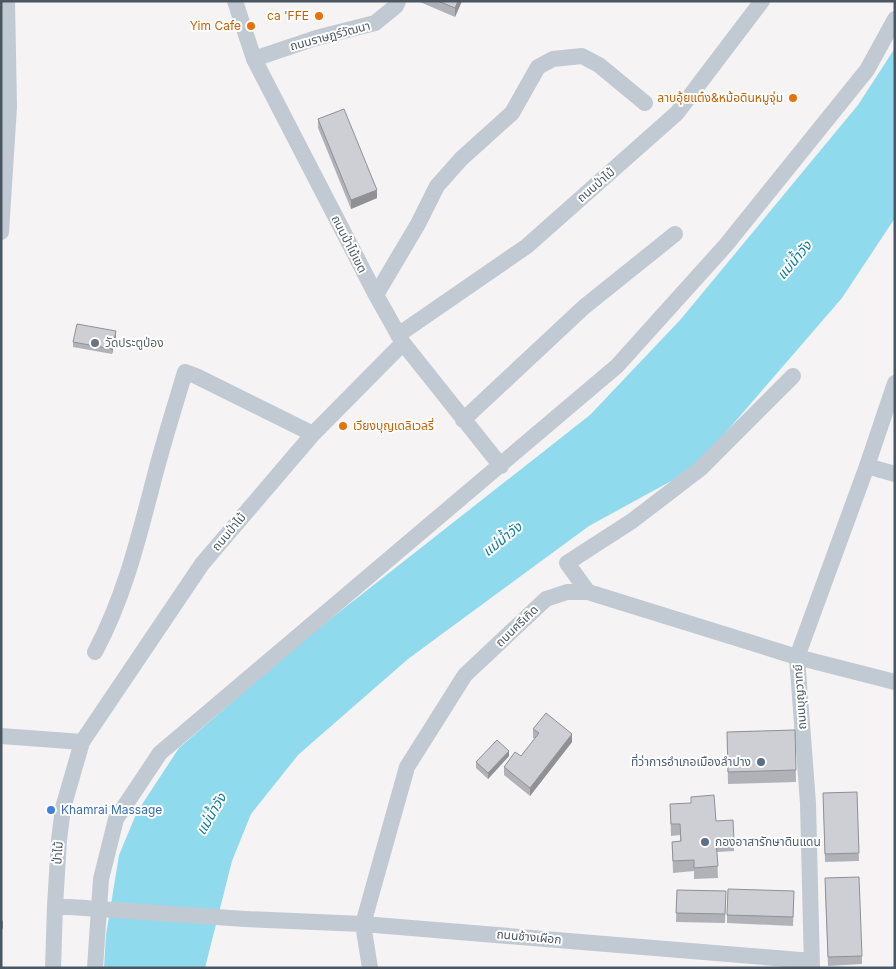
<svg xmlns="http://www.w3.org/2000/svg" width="896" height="969" font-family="Inter,'Noto Sans Thai',sans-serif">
	<rect width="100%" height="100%" fill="#f5f3f3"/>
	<path fill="#90daee" d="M895 48V218L842 298 695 468 589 526 408 659 298 755 251 814 232 861 205 968H104L106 935 119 855 137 812 179 748 310 635 590 415 681 319 858 105Z"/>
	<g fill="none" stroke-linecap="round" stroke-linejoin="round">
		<path stroke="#c1cad2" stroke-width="16" d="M235 1 254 59 376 295 403 343 501 466
			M254 59 316 38 375 23 396 6 398 1
			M1 232 9 107 7 1
			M376 295 418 224 437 186 461 159 512 113 538 67 553 59 582 56 599 65 645 103
			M398 335 527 246 677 113 762 1
			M463 420 584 307 675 234
			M867 466 895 474
			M588 592 567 563 632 521 700 469 793 376
			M95 652C125 596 139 536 155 475 164 440 175 406 185 372L196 376 313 434
			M1 736 82 742
			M55 906 85 908
			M245 919 363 924 812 961
			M53 968 55 906 59 840 63 808 82 742 202 564 313 434 403 343
			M95 968 101 879 116 819 160 753 617 366 726 245 867 70 895 19
			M370 968 363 924 407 767 465 675 546 599 567 592H588L797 657 895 682
			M812 968 808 803 797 657 867 466 895 383"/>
		<path stroke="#c1cad2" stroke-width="16" d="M85 908 245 919"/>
	</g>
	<path fill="#b0b2b7" d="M420 1H462L455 17 420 2Z
		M318 119 377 198 351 209 318 128Z
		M116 337 112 354 73 347V342Z
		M533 729 572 742 530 796 504 775V767L521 756 535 739 533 738Z
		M795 730 796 782 728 784 727 732Z
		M509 756 488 779 476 768V762Z
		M857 792 859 861 825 862 823 793Z
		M670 804 716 821 734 840V851L717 852 718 878 694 879V871L673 873 672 842 680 841V835L671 836Z
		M825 886 862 956V964L828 966Z
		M677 890 726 891 725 923 676 922Z
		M794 900 793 926 727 923V915Z"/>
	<path fill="#909195" d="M458 1H462L455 17V8Z
		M377 190V198L351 209V200Z
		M116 331V337L112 354V349Z
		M572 734V742L530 796V788Z
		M509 751V756L488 779V773Z
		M3 920V928L1 931V922Z"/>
	<path fill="#cdcfd5" stroke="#909195" d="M438 1H458L455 8Z
		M344 109 377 190 351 200 318 119Z
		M77 324 116 331 112 349 73 342Z
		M546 713 572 734 530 788 504 767 515 752 521 756 539 733 533 729Z
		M795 730 796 770 728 772 727 732Z
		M497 740 509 751 488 773 476 762Z
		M857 792 859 853 825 854 823 793Z
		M714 795 716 821 733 820 734 840 716 841 718 866 694 868V860L673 861 672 842 681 841 680 824H671L670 804 691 803V797Z
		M859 877 862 956 828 957 825 878Z
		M728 889 794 891 793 917 727 915Z
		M677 890 726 891 725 914 676 913Z"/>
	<g fill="#e8710a" stroke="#fff" stroke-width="2">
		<circle cx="319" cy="16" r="5"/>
		<circle cx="251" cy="26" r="5"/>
		<circle cx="793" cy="98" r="5"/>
		<circle cx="343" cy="426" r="5"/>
	</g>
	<circle fill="#6b7280" stroke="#fff" stroke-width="2" cx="95" cy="343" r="5"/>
	<g fill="#5c6f8a" stroke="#fff" stroke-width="2">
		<circle cx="761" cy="762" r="5"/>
		<circle cx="705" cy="842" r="5"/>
	</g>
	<circle fill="#3f7fe0" stroke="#fff" stroke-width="2" cx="51" cy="810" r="5"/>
	<g text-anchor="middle" stroke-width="4" stroke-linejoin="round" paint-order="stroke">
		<g font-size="12" fill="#c56008" stroke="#fff" text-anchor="end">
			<text x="309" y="20">ca 'FFE</text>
			<text x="241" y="30">Yim Cafe</text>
			<text x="783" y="102">ลาบอุ้ยแต๋ง&amp;หม้อดินหมูจุ่ม</text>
			<text x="353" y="430" text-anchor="start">เวียงบุญเดลิเวลรี่</text>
		</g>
		<g font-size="12" fill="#4a5661" stroke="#fff">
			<text transform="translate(330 36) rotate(-15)" y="4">ถนนราษฎร์วัฒนา</text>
			<text transform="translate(596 185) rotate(-41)" y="4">ถนนป่าไม้</text>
			<text transform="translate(349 244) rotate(63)" y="4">ถนนป่าไม้เขต</text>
			<text transform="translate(229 532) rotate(-50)" y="4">ถนนป่าไม้</text>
			<text transform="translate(517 626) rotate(-44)" y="4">ถนนศรีเกิด</text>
			<text transform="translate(800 697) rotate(-94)" y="4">ถนนบุญวาทย์</text>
			<text transform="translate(58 853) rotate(-86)" y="4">ป่าไม้</text>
			<text transform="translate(529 937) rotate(5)" y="4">ถนนช้างเผือก</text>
		</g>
		<g font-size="12" fill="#5b616d" stroke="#fff" text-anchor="start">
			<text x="105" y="347">วัดประตูป่อง</text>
		</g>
		<g font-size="12" fill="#4e5e75" stroke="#fff" text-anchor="end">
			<text x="751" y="766">ที่ว่าการอำเภอเมืองลำปาง</text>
			<text x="715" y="846" text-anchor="start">กองอาสารักษาดินแดน</text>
		</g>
		<g font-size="12" fill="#366cbe" stroke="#fff" text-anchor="start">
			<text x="61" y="814">Khamrai Massage</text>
		</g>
		<g font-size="14" font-style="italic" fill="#0c7c9b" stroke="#fff">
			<text transform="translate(794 260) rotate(-50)" y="5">แม่น้ำวัง</text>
			<text transform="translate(502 539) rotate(-39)" y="5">แม่น้ำวัง</text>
			<text transform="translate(211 814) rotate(-60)" y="5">แม่น้ำวัง</text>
		</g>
	</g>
	<rect width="896" height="969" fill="none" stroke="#4a5661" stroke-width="5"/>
</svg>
